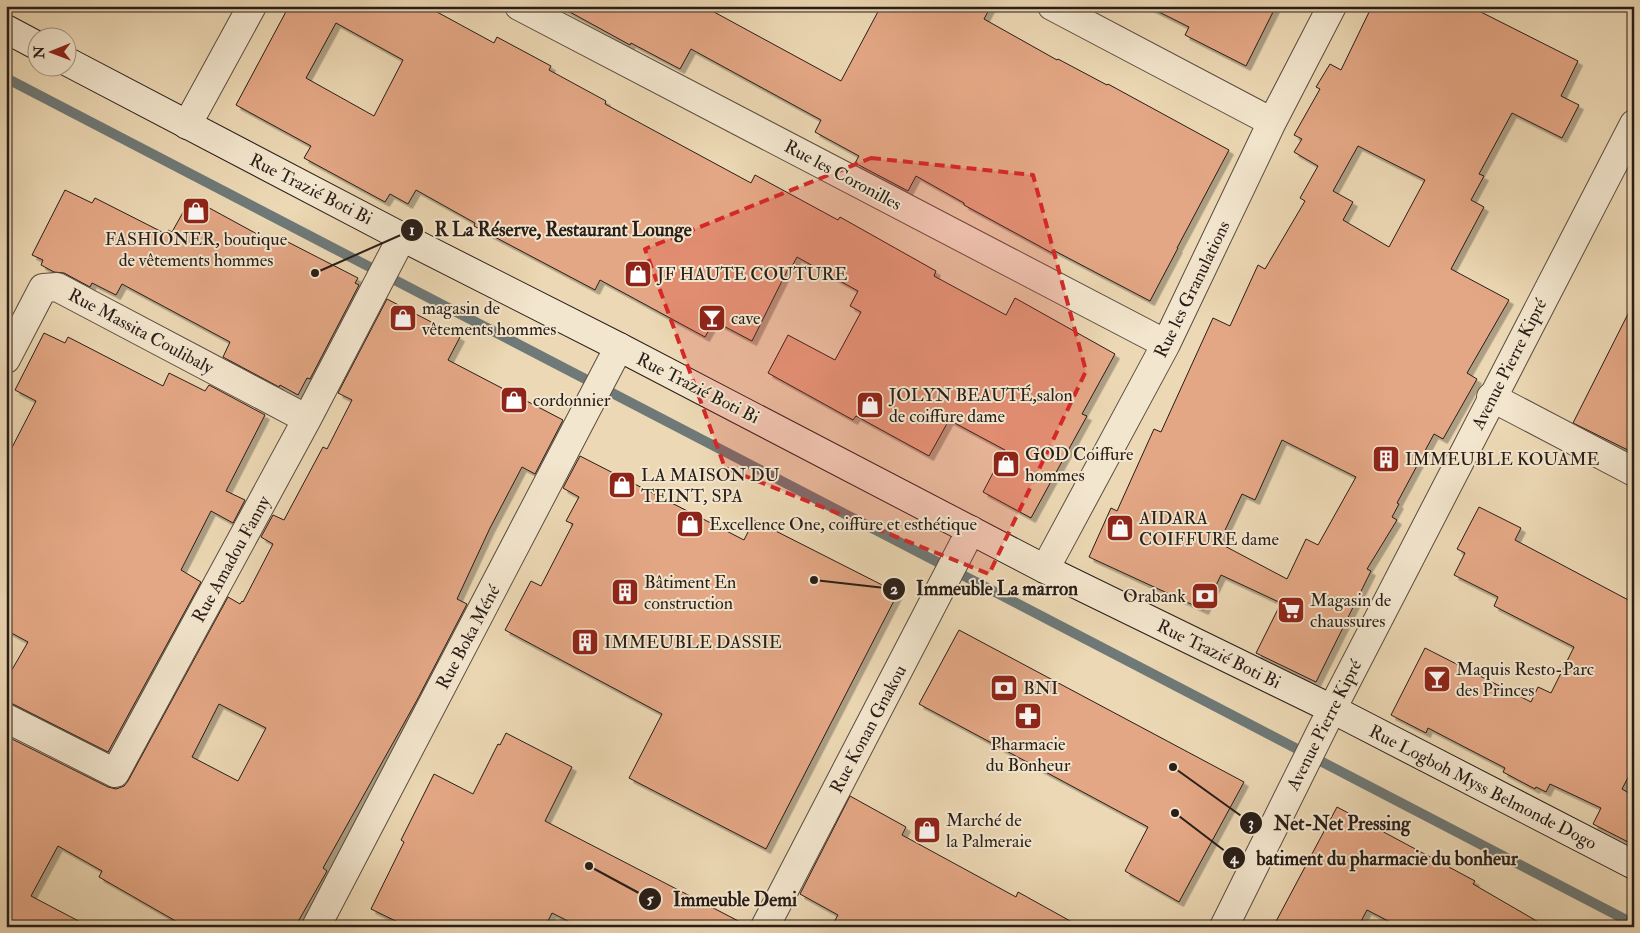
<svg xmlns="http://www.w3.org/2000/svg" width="1640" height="933" font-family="'IM FELL Double Pica',serif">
	<defs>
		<filter id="shadow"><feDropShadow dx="4.5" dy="4.5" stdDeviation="0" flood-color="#0004"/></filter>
	</defs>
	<rect width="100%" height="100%" fill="#ecd8b4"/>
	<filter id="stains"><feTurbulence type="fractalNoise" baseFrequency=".004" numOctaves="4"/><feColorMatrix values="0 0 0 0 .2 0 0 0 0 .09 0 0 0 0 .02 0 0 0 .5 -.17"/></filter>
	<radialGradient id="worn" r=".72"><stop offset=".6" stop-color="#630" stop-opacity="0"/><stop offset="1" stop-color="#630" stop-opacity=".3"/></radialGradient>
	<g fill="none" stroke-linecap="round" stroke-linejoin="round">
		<path stroke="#6e7978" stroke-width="10" d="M6 78 1634 924"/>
	</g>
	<path fill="#e4a785" stroke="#281d18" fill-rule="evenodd" filter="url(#shadow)" d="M289 6H426L494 43 497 37 551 66 549 70 606 101 605 104 751 183 755 175 838 220 840 217 936 271 934 276 1006 315 1015 298 1115 354 1082 414 1087 416 1031 518 983 492 1005 450 949 420 929 456 856 416 853 420 768 373 788 335 835 360 861 312 850 306 858 291 797 257 791 268 789 267 752 341 714 321 705 337 600 280 595 290 474 226 475 223 416 190 408 204 390 194 385 202 304 158 311 146 236 105ZM336 23 403 60 374 116 306 78Z
		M559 6H703L841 81 881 6H991L984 19 1057 60 1058 59 1107 85 1108 84 1229 150 1177 248H1178L1150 301 1053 250 1052 253 964 205V203L916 176 908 191 855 163 859 156 815 132 821 120 691 49 680 69 631 43 630 45Z
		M1147 6H1276L1246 66 1185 35 1189 27Z
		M1372 6H1469L1578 61 1561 96 1579 105 1562 138 1512 113 1479 174 1484 176 1471 200 1484 207 1451 269 1509 300 1467 373 1477 379 1443 439 1434 434 1397 503 1399 504 1392 517 1397 520 1367 569 1371 571 1316 682 1256 653 1281 603 1221 575 1204 610 1089 557 1111 508 1117 511 1154 429 1161 432 1213 318 1230 326 1258 265 1265 269 1305 201 1300 198 1318 166 1294 152 1302 139 1294 135 1320 89 1316 87 1330 64 1341 70ZM1358 146 1425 180 1389 247 1343 220 1353 202 1333 191ZM1282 440 1356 477 1318 545 1306 539 1287 579 1219 543 1242 494 1255 500Z
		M65 190 92 203 95 198 166 234 168 230 172 232 191 198 279 246 282 239 358 278 355 283 359 285 310 379 307 378 298 395 280 385 279 387 223 357 230 342 122 284 116 295 92 283 90 287 64 273 54 272 41 265 43 260 32 255Z
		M387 299 460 337 448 360 563 420 535 474 522 467 490 528 457 599 467 604 417 700 323 868 327 871 295 927H186L99 877 102 871 58 846 31 896 90 927H6V736L108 787 116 789 124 786 128 781 228 597 240 604 242 601 243 602 273 544 261 537 273 515 284 520 323 447 327 449 352 400 338 393ZM219 704 266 728 238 781 192 757Z
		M1634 302V453L1573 423Z
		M44 333 65 343 68 337 163 386 169 373 205 391 209 385 265 415 226 491 245 500 233 523 211 511 181 570 201 582 108 752 13 704 6 703V680L28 642 6 630V459L36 401 15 390Z
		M580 456 744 540 754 520 898 593 766 849 629 778 662 714 505 630 531 581 541 586 573 524 566 521 579 497 563 488Z
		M1479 507 1521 528 1515 540 1634 603V766L1622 789 1634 796V845L1593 824 1601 808 1550 784 1546 792 1536 787 1535 789 1503 772 1505 768 1428 728 1426 733 1391 715 1425 648 1531 702 1538 687 1551 693 1574 647 1494 606 1498 597 1454 575 1465 553 1457 549Z
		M959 630 1244 782 1179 902 1125 871 1148 827 919 704Z
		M506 733 572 767 545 821 750 927H580L552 913 545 927H408L371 909 404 842 401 840 434 774 473 794 498 744 500 745Z
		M850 796 906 827 902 835 1016 897 1018 892 1081 927H831L838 915 800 894Z
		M1337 807 1475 881 1473 884 1547 927H1400L1367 910 1358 927H1273Z"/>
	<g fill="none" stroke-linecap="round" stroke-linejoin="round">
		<g stroke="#594c3f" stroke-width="30">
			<path id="minor" d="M519 6 1166 344
				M1052 6 1272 122
				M187 125 252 6
				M6 359 43 288 57 287 307 419
				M1491 397 1634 472
				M1045 569 1166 344 1272 122 1332 6
				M6 718 115 773 307 419 402 237
				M316 927 619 347
				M765 927 971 530"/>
		</g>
		<g stroke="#594c3f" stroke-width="30">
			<path id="tertiary" d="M1224 927 1332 709 1634 124"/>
		</g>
		<g stroke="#281d18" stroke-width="30">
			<path id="secondary" d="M6 29 38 46
				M68 62 402 237 619 347 1045 569 1332 709 1634 865"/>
		</g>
		<use href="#minor" stroke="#f3e6ce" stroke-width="28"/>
		<use href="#tertiary" stroke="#f3e6ce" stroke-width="28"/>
		<use href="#secondary" stroke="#f3e6ce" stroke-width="28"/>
	</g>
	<path fill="#d62828" fill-opacity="0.2" stroke="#d62828" stroke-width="4" stroke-dasharray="10 6" stroke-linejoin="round" d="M871 158 1033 175 1086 371 989 574 725 468 645 249Z"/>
	<defs>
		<g id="shop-square" transform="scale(1.4375)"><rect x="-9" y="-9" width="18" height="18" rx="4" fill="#8f2418" stroke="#f3e6ce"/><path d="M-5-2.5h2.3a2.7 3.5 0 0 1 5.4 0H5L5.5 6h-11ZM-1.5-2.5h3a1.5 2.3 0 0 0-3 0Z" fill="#fff"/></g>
		<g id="bar-square" transform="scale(1.4375)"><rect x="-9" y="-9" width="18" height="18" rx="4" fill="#8f2418" stroke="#f3e6ce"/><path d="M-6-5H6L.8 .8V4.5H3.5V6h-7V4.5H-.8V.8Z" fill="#fff"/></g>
		<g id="building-square" transform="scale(1.4375)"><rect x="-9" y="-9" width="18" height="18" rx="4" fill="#8f2418" stroke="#f3e6ce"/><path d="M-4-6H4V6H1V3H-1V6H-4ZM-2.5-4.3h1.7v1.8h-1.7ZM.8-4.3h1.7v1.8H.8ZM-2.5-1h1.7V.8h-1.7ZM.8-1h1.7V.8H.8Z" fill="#fff"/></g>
		<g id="bank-square" transform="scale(1.4375)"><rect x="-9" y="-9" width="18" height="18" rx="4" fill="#8f2418" stroke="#f3e6ce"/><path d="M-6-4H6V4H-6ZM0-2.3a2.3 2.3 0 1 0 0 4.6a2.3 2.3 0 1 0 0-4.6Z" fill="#fff"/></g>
		<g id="supermarket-square" transform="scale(1.4375)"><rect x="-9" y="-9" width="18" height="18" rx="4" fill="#8f2418" stroke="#f3e6ce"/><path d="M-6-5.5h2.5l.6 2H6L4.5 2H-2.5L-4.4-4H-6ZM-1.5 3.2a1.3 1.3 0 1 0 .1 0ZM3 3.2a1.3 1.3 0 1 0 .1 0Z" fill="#fff"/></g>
		<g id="pharmacy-square" transform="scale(1.4375)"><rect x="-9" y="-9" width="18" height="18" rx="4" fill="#8f2418" stroke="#f3e6ce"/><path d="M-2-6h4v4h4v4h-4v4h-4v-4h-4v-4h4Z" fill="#fff"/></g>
	</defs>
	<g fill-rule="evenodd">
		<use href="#shop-square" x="196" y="211"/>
		<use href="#shop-square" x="638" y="274"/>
		<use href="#shop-square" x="403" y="318"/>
		<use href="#bar-square" x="712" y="318"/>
		<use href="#shop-square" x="514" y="400"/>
		<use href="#shop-square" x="870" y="405"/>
		<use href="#building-square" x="1386" y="459"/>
		<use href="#shop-square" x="1006" y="464"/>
		<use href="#shop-square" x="622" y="485"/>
		<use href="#shop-square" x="690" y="524"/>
		<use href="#shop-square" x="1120" y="528"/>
		<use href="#building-square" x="625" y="592"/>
		<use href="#bank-square" x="1205" y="596"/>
		<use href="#supermarket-square" x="1291" y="610"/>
		<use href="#building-square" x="585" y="642"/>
		<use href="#bar-square" x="1437" y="679"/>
		<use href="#bank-square" x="1004" y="688"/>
		<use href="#pharmacy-square" x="1028" y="716"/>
		<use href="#shop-square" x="927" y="830"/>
	</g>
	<g text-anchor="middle" stroke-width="4" stroke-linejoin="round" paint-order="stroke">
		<g font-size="18" fill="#281d18" stroke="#f3e6ce">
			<text transform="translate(843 175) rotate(28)" y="6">Rue les Coronilles</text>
			<text transform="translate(311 189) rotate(27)" y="6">Rue Trazié Boti Bi</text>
			<text transform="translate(1192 289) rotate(-64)" y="6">Rue les Granulations</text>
			<text transform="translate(141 331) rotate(28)" y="6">Rue Massita Coulibaly</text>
			<text transform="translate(1509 364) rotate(-63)" y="6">Avenue Pierre Kipré</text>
			<text transform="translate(698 388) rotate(27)" y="6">Rue Trazié Boti Bi</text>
			<text transform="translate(231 559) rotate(-61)" y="6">Rue Amadou Fanny</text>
			<text transform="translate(468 637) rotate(-62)" y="6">Rue Boka Méné</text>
			<text transform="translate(1219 654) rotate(26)" y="6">Rue Trazié Boti Bi</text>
			<text transform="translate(1324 725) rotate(-63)" y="6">Avenue Pierre Kipré</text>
			<text transform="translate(868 729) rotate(-62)" y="6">Rue Konan Gnakou</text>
			<text transform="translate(1483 787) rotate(27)" y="6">Rue Logboh Myss Belmonde Dogo</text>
		</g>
		<g font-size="18" fill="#281d18" stroke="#f3e6ce" text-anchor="start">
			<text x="196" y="245" text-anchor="middle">FASHIONER, boutique<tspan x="196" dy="21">de vêtements hommes</tspan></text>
			<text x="657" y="280">JF HAUTE COUTURE</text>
			<text x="422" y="314">magasin de<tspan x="422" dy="21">vêtements hommes</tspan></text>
			<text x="731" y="324">cave</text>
			<text x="889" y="401">JOLYN BEAUTÉ,salon<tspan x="889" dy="21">de coiffure dame</tspan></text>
			<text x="533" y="406">cordonnier</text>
			<text x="1025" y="460">GOD Coiffure<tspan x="1025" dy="21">hommes</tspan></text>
			<text x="1405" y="465">IMMEUBLE KOUAME</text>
			<text x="641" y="481">LA MAISON DU<tspan x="641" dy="21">TEINT, SPA</tspan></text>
			<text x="1139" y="524">AIDARA<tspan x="1139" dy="21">COIFFURE dame</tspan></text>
			<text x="709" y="530">Excellence One, coiffure et esthétique</text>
			<text x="644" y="588">Bâtiment En<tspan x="644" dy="21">construction</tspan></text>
			<text x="1186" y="602" text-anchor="end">Orabank</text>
			<text x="1310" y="606">Magasin de<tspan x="1310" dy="21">chaussures</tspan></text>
			<text x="604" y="648">IMMEUBLE DASSIE</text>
			<text x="1456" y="675">Maquis Resto-Parc<tspan x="1456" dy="21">des Princes</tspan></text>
			<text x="1023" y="694">BNI</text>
			<text x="1028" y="750" text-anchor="middle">Pharmacie<tspan x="1028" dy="21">du Bonheur</tspan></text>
			<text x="946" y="826">Marché de<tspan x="946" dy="21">la Palmeraie</tspan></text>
		</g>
	</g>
	<path fill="none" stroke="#281d18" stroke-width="2" d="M315 273L412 230M814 580L894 589M1173 767L1251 823M1175 813L1234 858M589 866L650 899"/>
	<g fill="#281d18" stroke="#f3e6ce" stroke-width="2">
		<circle cx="315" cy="273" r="5"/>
		<circle cx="814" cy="580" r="5"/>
		<circle cx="1173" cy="767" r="5"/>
		<circle cx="1175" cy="813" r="5"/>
		<circle cx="589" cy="866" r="5"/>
		<circle cx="412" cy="230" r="12"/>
		<circle cx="894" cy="589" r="12"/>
		<circle cx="1251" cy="823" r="12"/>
		<circle cx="1234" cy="858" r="12"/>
		<circle cx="650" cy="899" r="12"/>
	</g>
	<g font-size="15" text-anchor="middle" font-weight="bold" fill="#fff">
		<text x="412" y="235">1</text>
		<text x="894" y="594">2</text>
		<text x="1251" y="828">3</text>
		<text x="1234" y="863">4</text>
		<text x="650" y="904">5</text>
	</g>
	<g font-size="19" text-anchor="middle" font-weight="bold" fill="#281d18" stroke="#f3e6ce" stroke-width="4" stroke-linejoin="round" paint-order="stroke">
		<text x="563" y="236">R La Réserve, Restaurant Lounge</text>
		<text x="997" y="595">Immeuble La marron</text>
		<text x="1342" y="830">Net-Net Pressing</text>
		<text x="1387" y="865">batiment du pharmacie du bonheur</text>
		<text x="735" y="906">Immeuble Demi</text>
	</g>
	<rect width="1640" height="933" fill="none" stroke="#ecd8b4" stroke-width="25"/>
	<rect x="8" y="8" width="1625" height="918" fill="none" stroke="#281d18" stroke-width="2.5"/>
	<rect x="12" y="12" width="1615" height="908" fill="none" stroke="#281d18"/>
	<g transform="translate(52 52) rotate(269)"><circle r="24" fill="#f3e6ce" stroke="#a29685"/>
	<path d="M0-4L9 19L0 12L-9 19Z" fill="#8f2418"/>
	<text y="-8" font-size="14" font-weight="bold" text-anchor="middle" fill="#281d18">N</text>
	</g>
	<rect width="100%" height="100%" filter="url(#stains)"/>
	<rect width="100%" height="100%" fill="url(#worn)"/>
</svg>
